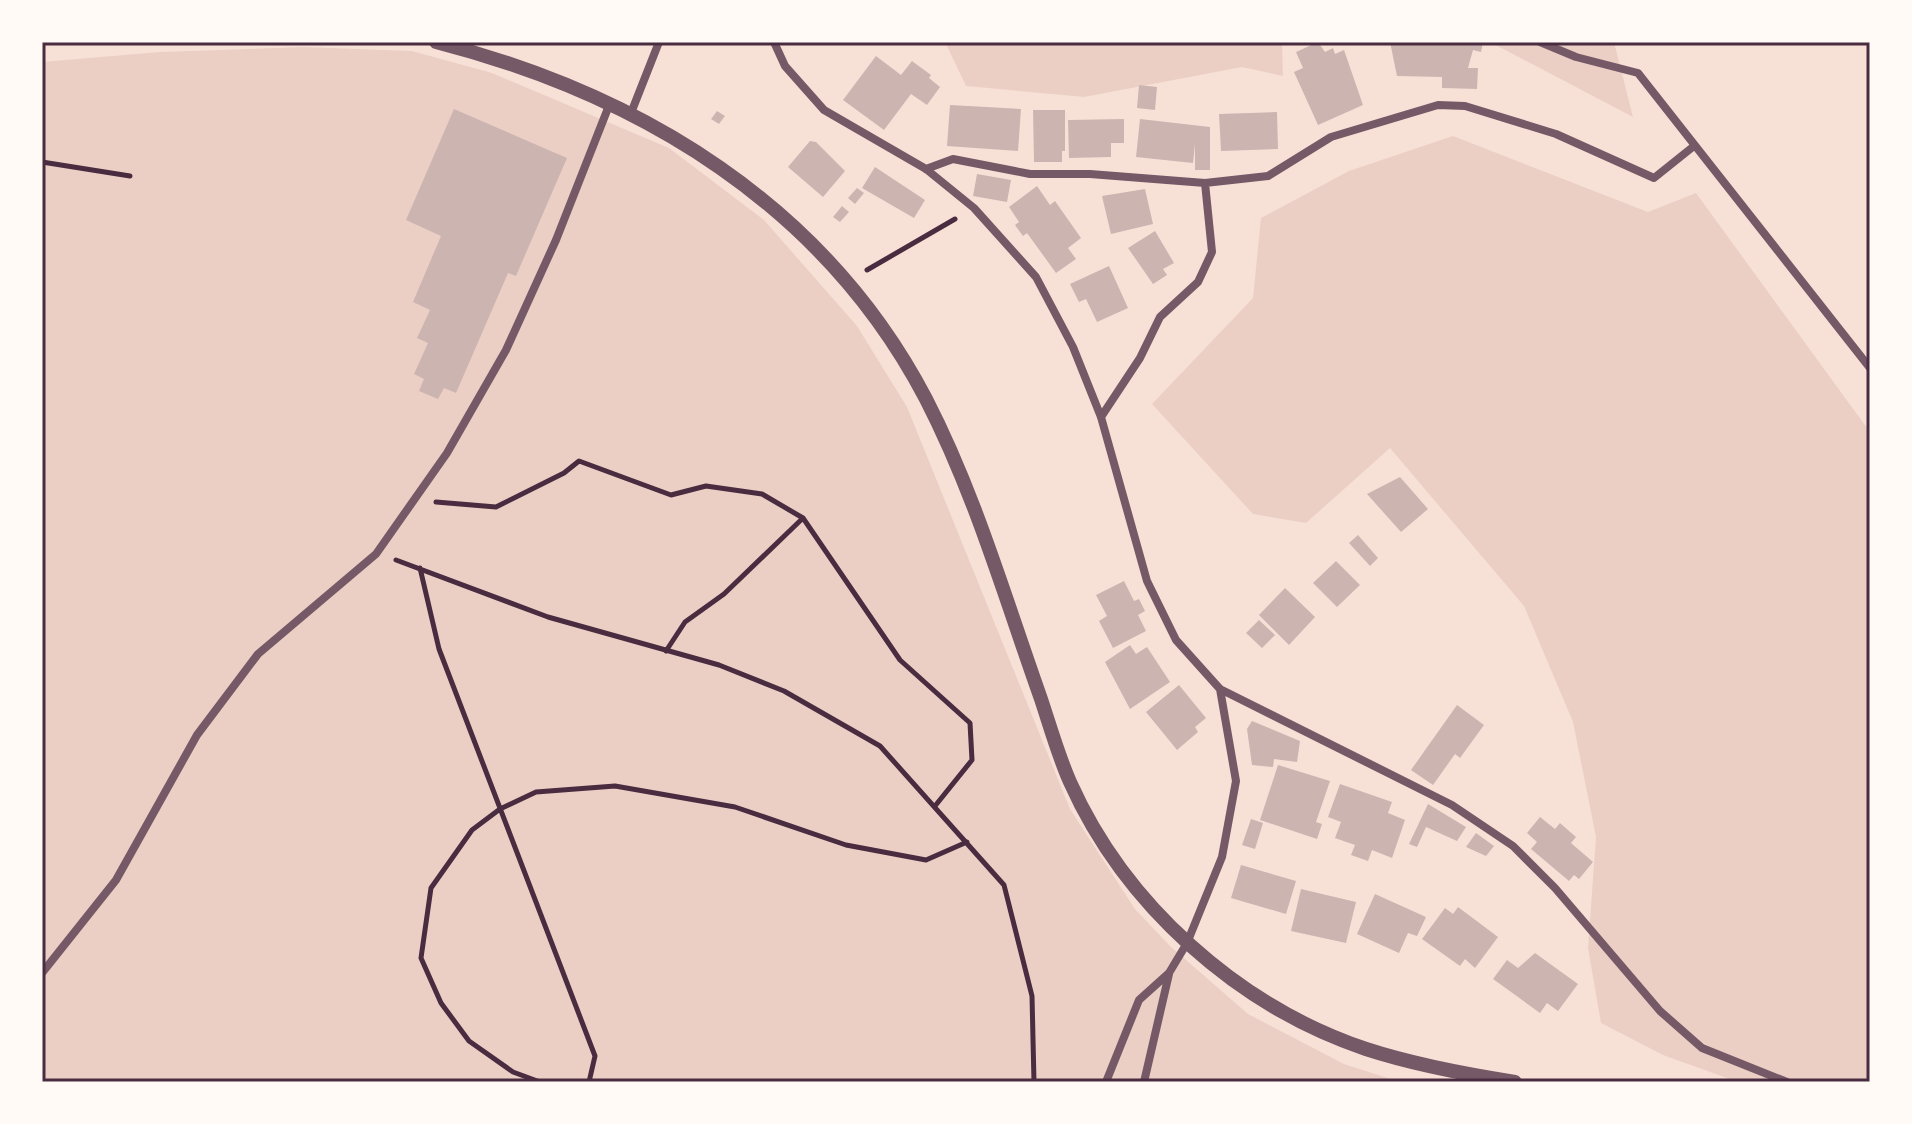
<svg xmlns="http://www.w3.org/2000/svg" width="1912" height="1124" font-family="Montserrat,sans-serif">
	<rect width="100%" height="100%" fill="#f7e1d7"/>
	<path fill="#ebcfc5" d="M945 42H1282L1283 76 1242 67 1084 97 966 86Z
		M1490 42H1614L1633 117Z
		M303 47 412 51 492 73 669 148 764 220 857 326 907 407 1070 809 1135 909 1170 946 1248 1014 1344 1064 1400 1082H42V62L160 52Z
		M1453 136 1648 212 1696 193 1870 432V1082H1738L1663 1055 1601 1023 1588 948 1596 837 1573 722 1524 606 1390 448 1306 523 1253 514 1152 404 1253 298 1261 218 1349 171Z"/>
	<path fill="#ccb4b1" d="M1318 42 1325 52 1333 48 1335 54 1344 50 1363 105 1318 125 1294 72 1303 68 1296 52Z
		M1390 42H1483L1481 52 1473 50 1468 68H1478L1477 89 1442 88V77L1397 76Z
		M876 56 901 75 912 61 931 75 929 78 940 87 927 105 911 94 884 130 843 100Z
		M1139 85 1157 87 1155 110 1137 108Z
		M950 105 1021 109 1018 151 947 146Z
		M454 109 567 158 516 276 508 273 456 393 444 388 438 399 419 391 424 379 414 374 428 343 417 338 430 310 413 302 441 236 406 220Z
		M1033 110H1065V151H1062V162H1034Z
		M717 111 725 116 719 124 711 119Z
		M1277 112 1278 149 1221 151 1219 114Z
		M1124 119V143H1111V157L1069 158 1068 120Z
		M1140 119 1210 127V170H1195V144L1193 163 1136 157Z
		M810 141 816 142 845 171 823 197 788 167Z
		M875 167 925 200 914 218 862 188Z
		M977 174 1011 180 1007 202 973 196Z
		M1037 186 1050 205 1055 201 1081 238 1068 248 1076 259 1056 273 1027 233 1023 236 1015 225 1019 222 1009 207Z
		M857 188 864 193 855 204 848 198Z
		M1145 189 1153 224 1111 234 1102 196Z
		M842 206 849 212 840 222 833 217Z
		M1155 231 1174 263 1163 269 1167 275 1153 284 1128 248Z
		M1109 266 1128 308 1097 322 1086 299 1079 302 1070 284Z
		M1400 477 1428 509 1401 532 1367 494Z
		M1358 535 1378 558 1370 566 1349 543Z
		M1336 561 1360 585 1337 607 1313 583Z
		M1124 581 1134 601 1139 599 1145 611 1138 615 1146 631 1113 648 1099 621 1107 616 1096 595Z
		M1285 588 1315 617 1289 645 1259 615Z
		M1259 620 1275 635 1262 648 1246 633Z
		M1130 645 1136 654 1147 647 1170 682 1130 709 1105 662Z
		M1179 685 1206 718 1195 727 1198 732 1177 750 1146 712Z
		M1457 705 1484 725 1460 758 1455 754 1433 785 1411 770Z
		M1252 721 1300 741 1297 762 1274 759 1273 767 1252 765 1247 729Z
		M1278 765 1330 781 1316 822 1322 824 1317 839 1260 820Z
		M1340 784 1392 802 1388 813 1405 820 1392 858 1372 850 1368 861 1351 855 1355 845 1335 838 1341 822 1328 817Z
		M1428 804 1466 827 1457 841 1426 827 1417 847 1409 844Z
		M1540 817 1555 829 1560 823 1576 837 1571 843 1593 862 1579 879 1574 875 1569 881 1531 849 1537 842 1527 833Z
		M1251 819 1263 823 1255 849 1242 845Z
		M1476 833 1494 846 1486 856 1466 847Z
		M1241 865 1296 881 1286 914 1231 898Z
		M1301 889 1356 902 1346 943 1291 931Z
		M1375 894 1426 917 1417 936 1408 933 1399 953 1357 934Z
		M1458 907 1498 937 1475 968 1465 959 1460 966 1422 939 1445 908 1453 914Z
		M1535 953 1578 984 1558 1011 1547 1003 1540 1013 1493 979 1507 960 1518 968Z"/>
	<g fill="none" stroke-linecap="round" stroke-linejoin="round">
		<path stroke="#4a2c40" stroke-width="5" d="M42 162 130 176
			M867 270 955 219
			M436 502 496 507 564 473 579 461 671 495 706 486 762 494 803 518 900 660 970 723 972 760 935 806
			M396 560 548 617 719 665 784 691 880 746 1004 885 1032 996 1034 1082
			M420 568 439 649 595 1056 589 1082
			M666 651 685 622 724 594 803 518
			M540 1082 513 1072 469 1041 441 1003 421 958 431 888 472 830 500 809 536 792 615 786 735 807 846 845 926 860 967 842"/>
		<path stroke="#755966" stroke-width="8" d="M774 42 785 66 824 110 926 169 974 208 1036 277 1073 347 1101 417 1147 581 1176 640 1220 689 1452 805 1513 846 1555 888 1660 1011 1702 1048 1787 1082
			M1540 42 1576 57 1638 73 1870 368
			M631 113 659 42
			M926 169 953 159 1030 174H1090L1205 183 1268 176 1331 137 1438 105 1465 106 1556 134 1654 178 1694 146
			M1101 417 1140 358 1160 317 1198 282 1212 252 1205 183
			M42 973 116 880 197 735 258 654 376 554 447 453 506 350 556 240 610 103
			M1106 1082 1139 1000 1169 973 1187 943 1222 857 1236 781 1220 689
			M1144 1082 1169 974"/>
		<path stroke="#755966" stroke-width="14" d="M436 42C642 95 825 206 926 399 975 494 1005 598 1041 699 1050 726 1058 755 1070 782 1125 905 1238 1006 1366 1049 1415 1065 1464 1074 1515 1082"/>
	</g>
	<rect width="1912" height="1124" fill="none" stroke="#fffaf5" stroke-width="88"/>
	<rect x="44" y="44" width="1824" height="1036" fill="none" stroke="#4a2c40" stroke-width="3"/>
</svg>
